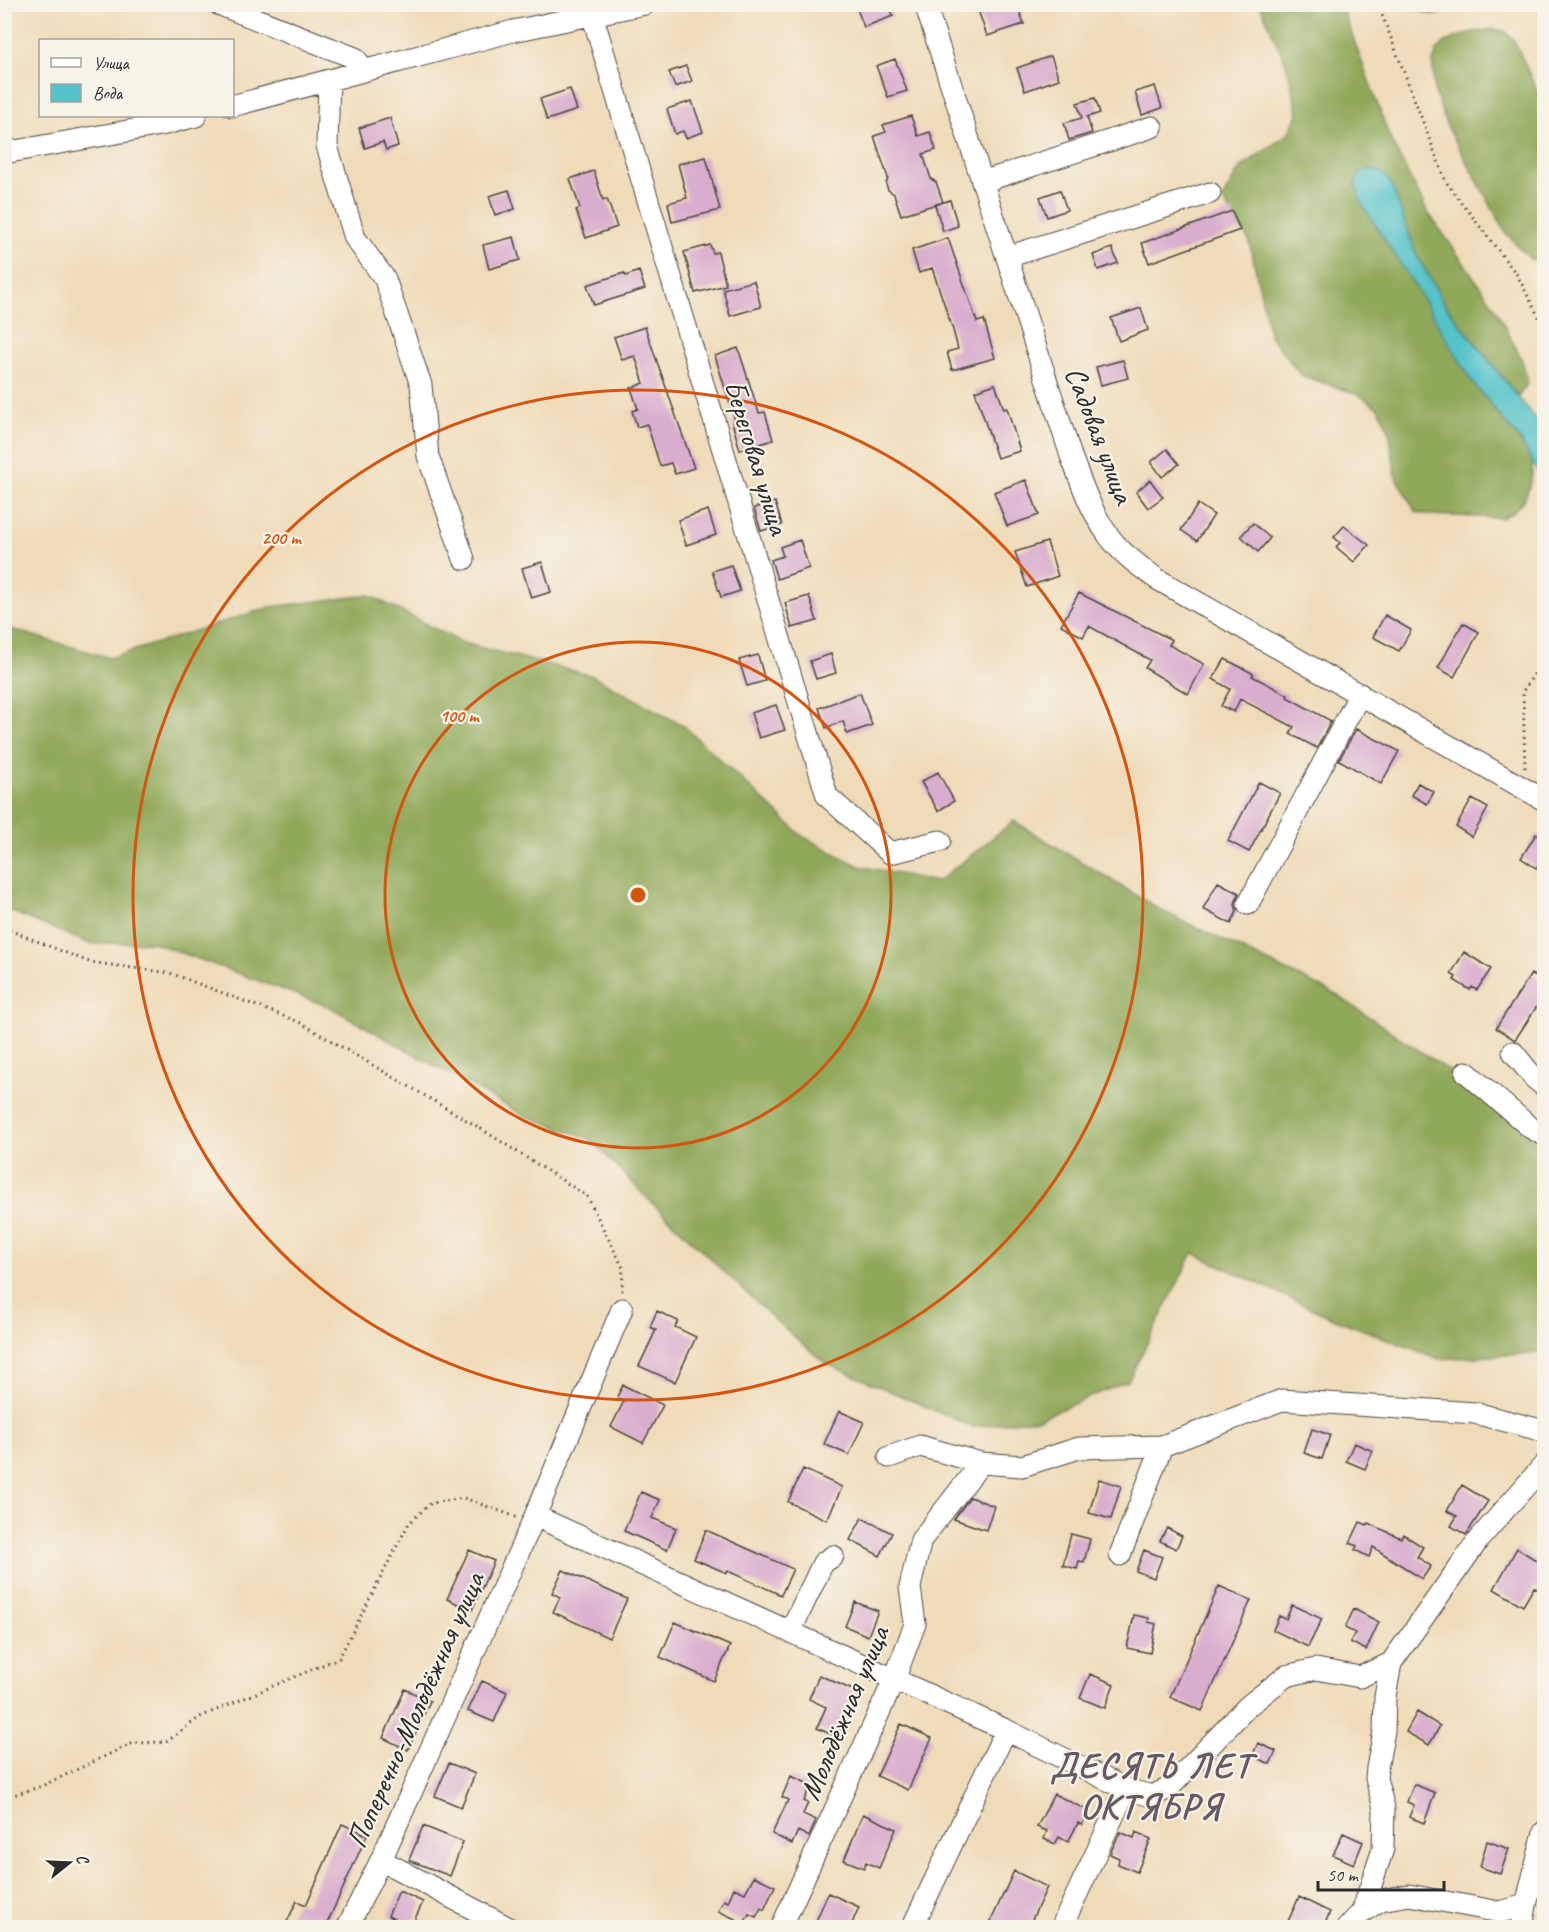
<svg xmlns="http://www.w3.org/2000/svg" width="1549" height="1932" font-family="Caveat,sans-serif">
	<rect width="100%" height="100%" fill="#f7f3e8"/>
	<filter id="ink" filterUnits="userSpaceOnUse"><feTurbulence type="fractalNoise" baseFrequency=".0167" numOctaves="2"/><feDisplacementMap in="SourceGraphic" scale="12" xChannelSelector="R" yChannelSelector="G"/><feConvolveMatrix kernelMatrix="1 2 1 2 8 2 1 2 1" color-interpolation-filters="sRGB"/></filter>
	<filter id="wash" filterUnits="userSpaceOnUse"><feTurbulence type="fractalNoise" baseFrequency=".008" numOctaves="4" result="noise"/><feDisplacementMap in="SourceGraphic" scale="24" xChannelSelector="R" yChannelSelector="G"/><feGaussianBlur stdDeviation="1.35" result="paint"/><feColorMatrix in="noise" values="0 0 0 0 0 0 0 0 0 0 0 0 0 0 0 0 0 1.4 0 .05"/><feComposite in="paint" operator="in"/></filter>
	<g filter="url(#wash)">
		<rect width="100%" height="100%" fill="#f0dbb9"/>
		<path fill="#90a85a" stroke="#5e6a42" stroke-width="1.5" d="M1260 5H1341L1390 138 1427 211 1494 306 1522 360 1528 383 1518 397 1445 305 1416 254 1391 183 1363 206 1532 459C1534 484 1526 507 1502 518L1428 515 1416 512 1396 478 1389 430 1379 409 1359 395 1301 375 1270 336 1249 240 1222 199 1240 168 1288 134 1298 114 1287 66Z
			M1400 5H1462L1459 7 1434 15Z
			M1493 29 1504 31 1514 40 1544 106V260H1531L1506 233 1447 126 1434 90 1433 62 1437 51 1445 42 1468 33Z
			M369 595 463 643 593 676 684 726 802 836 859 866 937 882 1014 821 1162 911 1335 994 1481 1092 1544 1145V1353L1439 1359 1330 1317 1193 1253 1128 1381 1038 1419 973 1427 825 1363 775 1320 650 1201 589 1138 523 1115 330 1007 152 942 90 944 5 909 4 627 110 658 270 607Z"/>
		<path fill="#55c3ca" stroke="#40777a" stroke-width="1.5" d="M1371 169 1383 174 1391 183 1416 254 1445 305 1544 430V484L1521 441 1473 383 1417 289 1363 206 1355 184 1360 173Z"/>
		<g id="blocks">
			<path fill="#d9adce" d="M855 4H889L893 16 864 27Z
				M976 4H1017L1024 24 987 36Z
				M1051 56 1059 79 1025 91 1017 68Z
				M895 59 907 91 888 97 876 66Z
				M686 66 692 81 675 87 669 72Z
				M1155 86 1162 108 1142 115 1135 92Z
				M570 89 577 110 547 120 540 99Z
				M1095 98 1100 113 1087 117 1092 133 1069 140 1064 123 1082 118 1077 103Z
				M692 101 703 132 686 138 683 131 675 134 667 109Z
				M911 116 918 136 930 132 936 150 923 154 931 179 936 182 943 202 901 215 894 194 888 190 886 184 888 178 874 136 886 132 883 125Z
				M390 118 398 146 386 150 383 142 365 148 359 128Z
				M706 157 720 210 672 222 668 203 687 198 678 164Z
				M594 171 603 200 607 199 617 227 586 238 576 210 580 208 570 179Z
				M509 190 515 209 495 215 489 196Z
				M1060 190 1067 210 1047 217 1040 197Z
				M950 200 958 226 943 231 935 205Z
				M1232 211 1240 230 1149 263 1142 243Z
				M514 237 520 260 489 269 483 245Z
				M948 238 977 322 984 320 995 358 952 370 947 352 958 349 953 330 932 268 919 273 912 250Z
				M710 245 713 253 718 252 726 285 695 293 684 252Z
				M1112 248 1118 263 1098 270 1093 255Z
				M639 271 645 289 594 305 587 285 624 273 626 276Z
				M754 281 761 307 730 316 723 289Z
				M1141 308 1148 330 1119 341 1111 318Z
				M645 327 694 468 675 474 671 463 660 466 647 424 637 427 632 411 638 409 631 388 644 383 635 356 622 360 614 337Z
				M738 348 759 413 765 412 773 440 740 450 732 422 735 420 715 356Z
				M1123 360 1128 378 1101 385 1096 367Z
				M995 384 1004 409 1007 408 1020 451 997 458 975 391Z
				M1167 449 1179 464 1162 477 1151 462Z
				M1026 480 1039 515 1007 526 994 492Z
				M1150 480 1163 497 1148 508 1136 492Z
				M775 502 782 525 761 531 754 508Z
				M1198 504 1214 515 1197 541 1181 530Z
				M708 510 716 535 686 545 678 520Z
				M1253 523 1270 538 1258 552 1241 536Z
				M1344 526 1369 545 1354 562 1336 547 1340 543 1334 537Z
				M800 540 809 568 777 579 771 560 783 556 780 547Z
				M1047 542 1058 576 1027 587 1015 552Z
				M542 562 551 592 531 598 522 568Z
				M731 565 740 591 721 597 712 571Z
				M1079 593 1172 640 1169 645 1204 664 1188 694 1145 668 1150 660 1089 626 1083 637 1061 625Z
				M809 596 817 621 792 628 785 603Z
				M1385 615 1411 630 1399 651 1373 637Z
				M1463 623 1479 632 1454 677 1438 668Z
				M831 654 836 673 816 679 810 661Z
				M758 655 765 681 747 686 739 660Z
				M1225 659 1254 674 1252 676 1288 695 1287 697 1331 721 1317 748 1290 734 1294 727 1240 699 1234 712 1221 706 1230 689 1213 679Z
				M860 693 872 725 847 734 843 721 826 728 819 708Z
				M776 705 785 730 759 738 751 713Z
				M1356 729 1399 751 1381 784 1339 760Z
				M938 772 954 801 938 811 921 782Z
				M1259 782 1280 793 1249 852 1228 841Z
				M1418 783 1434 792 1427 804 1411 795Z
				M1472 799 1488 808 1472 837 1456 827Z
				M1536 834 1545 840V867L1539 864 1536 868 1521 858Z
				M1218 882 1239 893 1235 904 1237 911 1231 924 1203 909Z
				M1464 952 1491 969 1477 990 1472 987 1470 990 1454 980 1456 977 1451 974Z
				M1531 974 1545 982V994L1515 1040 1496 1028Z
				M657 1311 678 1321 675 1327 696 1337 675 1382 639 1366 656 1330 650 1327Z
				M623 1385 663 1405 643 1443 611 1427 624 1401 617 1397Z
				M839 1411 864 1422 849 1455 824 1444Z
				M1312 1429 1330 1435 1322 1459 1304 1453Z
				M1354 1443 1373 1451 1365 1469 1346 1461Z
				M803 1469 842 1487 827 1520 788 1502Z
				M1099 1479 1121 1486 1111 1519 1089 1513Z
				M1462 1485 1488 1501 1466 1535 1451 1526 1457 1516 1447 1511Z
				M641 1492 660 1500 652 1518 676 1528 667 1550 624 1531Z
				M970 1497 994 1506 986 1530 954 1519Z
				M862 1518 892 1533 880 1556 850 1540Z
				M1360 1522 1367 1525 1368 1523 1401 1538 1403 1534 1423 1547 1417 1557 1431 1566 1422 1579 1373 1547 1369 1557 1355 1550 1357 1546 1350 1543Z
				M1167 1528 1182 1536 1176 1549 1160 1541Z
				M706 1530 793 1569 781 1595 728 1571 727 1573 694 1559Z
				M1071 1534 1090 1539 1084 1562 1079 1561 1077 1569 1063 1565Z
				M1517 1548 1545 1566V1594L1534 1587 1523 1606 1494 1589Z
				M469 1550 494 1561 472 1610 447 1599Z
				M1144 1550 1162 1557 1154 1578 1136 1571Z
				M563 1570 627 1599 609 1638 553 1612 560 1597 552 1593Z
				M1219 1586 1251 1600 1202 1711 1170 1697Z
				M855 1602 878 1611 868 1636 845 1626Z
				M1292 1605 1322 1619 1308 1647 1273 1630 1279 1616 1286 1619Z
				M1354 1609 1379 1622 1366 1650 1350 1642 1355 1633 1345 1628Z
				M1134 1615 1149 1618 1148 1622 1156 1624 1150 1653 1127 1648Z
				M675 1622 730 1646 714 1681 660 1657Z
				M1090 1674 1114 1684 1105 1708 1080 1698Z
				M819 1675 857 1692 837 1737 817 1728 826 1707 809 1699Z
				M482 1681 507 1692 494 1722 468 1711Z
				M405 1689 430 1701 408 1750 383 1738Z
				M1417 1712 1440 1726 1429 1745 1406 1732Z
				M901 1724 932 1738 908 1790 877 1776Z
				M1258 1743 1276 1751 1270 1764 1252 1756Z
				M449 1763 475 1774 461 1807 435 1796Z
				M791 1776 811 1785 804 1801 808 1803 803 1814 816 1820 809 1837 798 1831 792 1844 772 1834 788 1800 782 1797Z
				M1414 1784 1435 1793 1424 1823 1409 1817 1414 1805 1407 1802Z
				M1054 1794 1089 1811 1082 1825 1078 1823 1068 1842 1059 1837 1055 1844 1044 1839 1047 1831 1037 1827Z
				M863 1814 896 1829 879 1868 866 1862 864 1868 844 1860Z
				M342 1824 367 1835 325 1928H284L297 1901 306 1905Z
				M423 1826 463 1842 450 1876 409 1860Z
				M1120 1832 1134 1838 1136 1832 1151 1839 1137 1872 1118 1864 1119 1858 1110 1854Z
				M1343 1833 1363 1842 1354 1864 1333 1855Z
				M1487 1841 1509 1849 1500 1874 1480 1867Z
				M1014 1871 1047 1887 1028 1928H999L990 1923Z
				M754 1876 775 1886 764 1910 761 1908 756 1917 749 1914 744 1923 718 1911 724 1900 728 1902 734 1888 745 1893Z
				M399 1891 423 1902 411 1927 388 1916Z
				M828 1893 859 1907 850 1928H813Z
				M1299 1897 1330 1912 1323 1928H1285Z"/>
		</g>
	</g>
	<g filter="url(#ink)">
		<use href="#blocks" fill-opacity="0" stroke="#494540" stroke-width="1.5"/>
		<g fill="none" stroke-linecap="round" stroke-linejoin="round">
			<g stroke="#494540" stroke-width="23">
				<path id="minor" d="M218 4 355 58 365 70
					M589 4 827 796 890 853 940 841
					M925 4 1071 456C1081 482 1090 509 1106 532 1119 552 1139 566 1157 579L1544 800
					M329 80 327 146 355 238 385 279 421 385 428 456 464 559
					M232 106 513 31 645 4
					M4 153 161 125 196 116
					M982 182 1152 127
					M1007 257 1210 193
					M1248 904 1360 694
					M1513 1052 1534 1078 1544 1086
					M1466 1072 1531 1128 1544 1135
					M889 1457 920 1446 981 1463 1022 1466 1079 1448 1162 1446 1282 1400 1475 1413 1544 1431
					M535 1516 1006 1730 1126 1789 1152 1796 1169 1788 1248 1706 1286 1676 1316 1669 1360 1677 1391 1663 1479 1539 1544 1465
					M1120 1555 1162 1446
					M790 1632 823 1563 833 1556
					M381 1860 509 1928
					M1362 1912 1383 1849 1384 1808 1376 1778 1377 1768 1384 1731 1385 1697 1391 1663
					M347 1928 381 1860 535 1516 622 1309
					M781 1928 894 1680 915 1624 910 1587 921 1540 981 1463
					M912 1928 1006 1730
					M1061 1928 1126 1789
					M1347 1928 1362 1912 1381 1900 1409 1895 1500 1912 1526 1905 1544 1832
					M1522 1928 1526 1905"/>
			</g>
			<path stroke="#494540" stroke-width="3" stroke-dasharray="1.5 4.5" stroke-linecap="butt" d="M1378 4 1446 182 1517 275 1544 327
				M1525 768 1523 691 1544 659
				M4 928 89 962 170 973 299 1022 475 1125 587 1196 623 1268 622 1292
				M4 1798 42 1786 133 1743 166 1742 200 1717 339 1658 409 1523 431 1503 464 1498 516 1517"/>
			<use href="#minor" stroke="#fff" stroke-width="21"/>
		</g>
	</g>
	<g fill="none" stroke="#d5540f" stroke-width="3">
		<circle cx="638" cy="895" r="253"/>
		<circle cx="638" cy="895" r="505"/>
	</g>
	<g text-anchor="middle" stroke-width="4.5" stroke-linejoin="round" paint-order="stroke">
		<g font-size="30" fill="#2b2b2b" stroke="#f7f3e8">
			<text transform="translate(1100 435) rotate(69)" y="10">Садовая улица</text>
			<text transform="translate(757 457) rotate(73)" y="10">Береговая улица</text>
			<text transform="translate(415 1710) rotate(-66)" y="10">Поперечно-Молодёжная улица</text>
			<text transform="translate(844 1713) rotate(-67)" y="10">Молодёжная улица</text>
		</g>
		<g font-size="36" font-weight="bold" letter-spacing="1.5" fill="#685864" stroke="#f7f3e8">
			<text x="1151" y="1777">ДЕСЯТЬ ЛЕТ<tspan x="1151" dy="41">ОКТЯБРЯ</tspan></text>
		</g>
	</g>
	<circle cx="638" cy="895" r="9" fill="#d5540f" stroke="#f7f3e8" stroke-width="3"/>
	<g font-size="18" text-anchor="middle" font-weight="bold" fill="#d5540f" stroke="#f7f3e8" stroke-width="4.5" stroke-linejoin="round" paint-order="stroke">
		<text x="281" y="544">200 m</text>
		<text x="459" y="722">100 m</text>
	</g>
	<rect width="1549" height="1932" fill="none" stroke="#f7f3e8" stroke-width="24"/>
	<rect x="39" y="39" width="195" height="78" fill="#f7f3e8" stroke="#a5a39c" stroke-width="1.5"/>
	<rect x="51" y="58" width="30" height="9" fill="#ffffff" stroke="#a5a39c" stroke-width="1.5"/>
	<text x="93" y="69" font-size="18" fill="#2b2b2b">Улица</text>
	<rect x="51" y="84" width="30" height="18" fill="#55c3ca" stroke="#a5a39c" stroke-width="1.5"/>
	<text x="93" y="99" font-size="18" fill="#2b2b2b">Вода</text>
	<g transform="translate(69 1863) rotate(72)" stroke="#f7f3e8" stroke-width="4.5" paint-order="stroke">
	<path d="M0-4.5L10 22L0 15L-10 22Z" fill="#2b2b2b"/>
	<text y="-9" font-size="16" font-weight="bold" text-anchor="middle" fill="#2b2b2b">С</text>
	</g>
	<path d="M1318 1881v9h126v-9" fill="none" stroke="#2b2b2b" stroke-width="3"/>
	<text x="1327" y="1881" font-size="18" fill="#2b2b2b" stroke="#f7f3e8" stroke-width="4.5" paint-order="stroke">50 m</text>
</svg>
